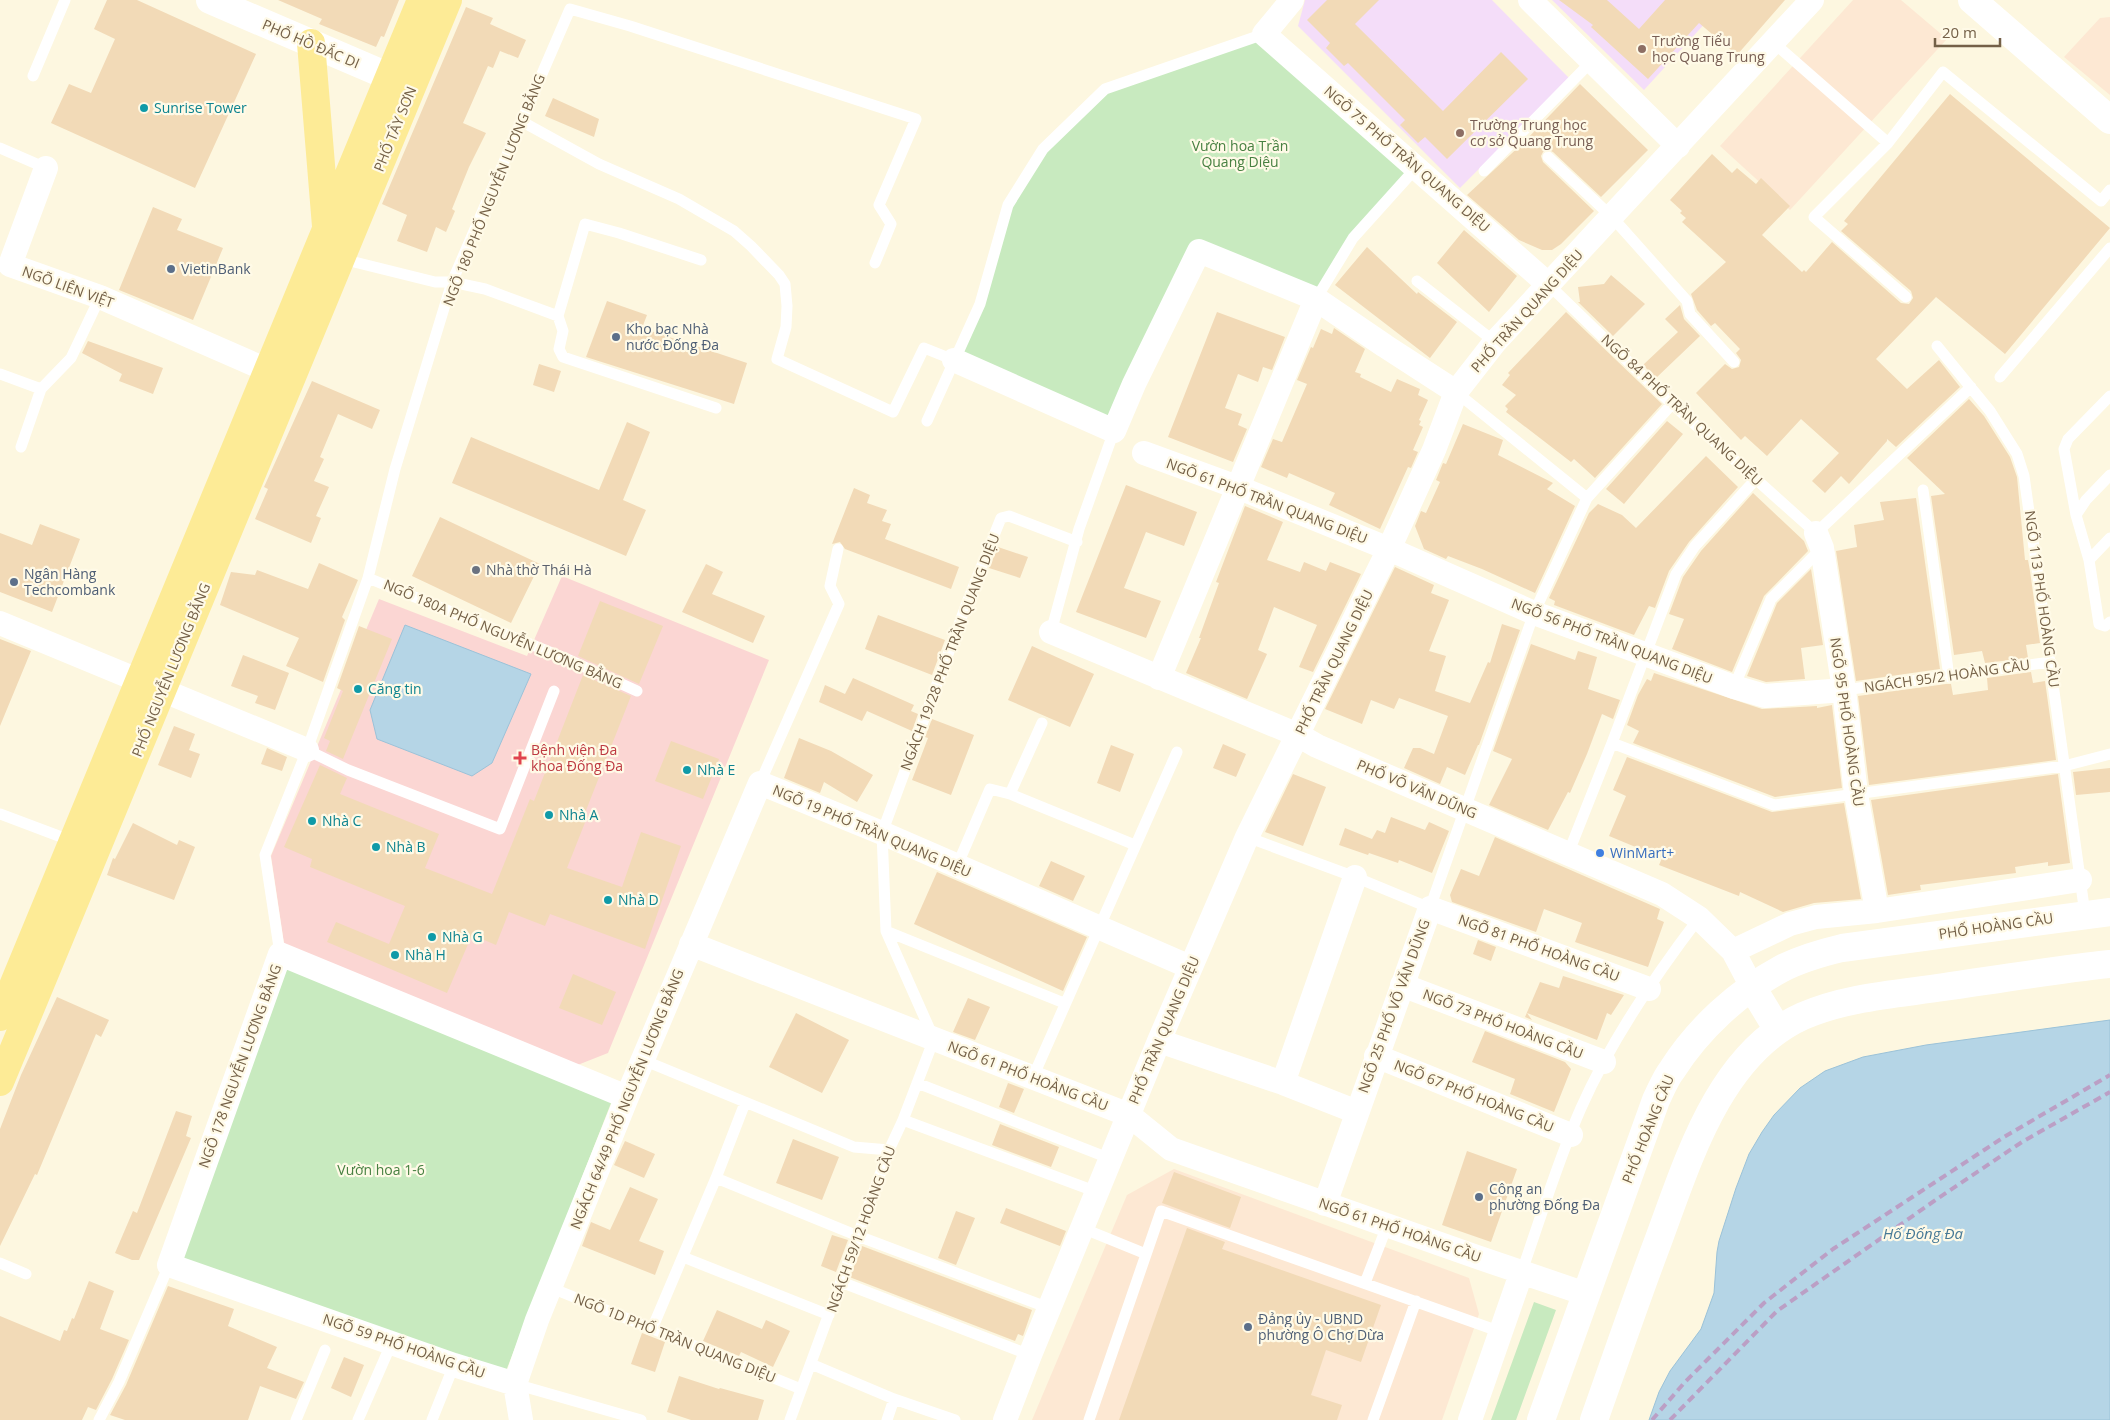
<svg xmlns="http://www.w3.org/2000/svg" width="2110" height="1420" font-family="'Open Sans',sans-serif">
	<rect width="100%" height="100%" fill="#fdf7e0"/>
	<path fill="#fde8d3" d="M1853 0H1901L1947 39 1790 210 1720 146Z
		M2110 17V95L2064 57 2100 18Z
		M1174 1169 1469 1278 1479 1314 1442 1420H1032L1127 1195Z"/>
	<path fill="#f4ddf9" d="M1305 0H1492L1569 78 1460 188 1298 26Z
		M1552 0H1710L1719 8 1644 90Z"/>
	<path fill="#fbd6d3" d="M562 576 769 660 608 1053 575 1066 285 950 271 856 379 599 527 656Z"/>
	<path fill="#c8eabf" d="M1264 34 1416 168 1353 238 1316 299 1199 251 1114 431 954 360 980 304 1008 205 1043 149 1105 89Z
		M286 966 613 1098 504 1376 175 1260Z
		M1534 1302 1556 1310 1516 1420H1491Z"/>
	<path fill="#b5d5e6" stroke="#9bc2d8" d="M405 625 531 674 492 763 472 776 377 739 370 710Z
		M2110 1020V1420H1649L1659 1392 1670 1371 1701 1329 1714 1293 1717 1252 1719 1241 1736 1188 1749 1154 1762 1132 1774 1115 1800 1088 1825 1071 1863 1057 1926 1045Z"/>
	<path fill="#f2dab7" d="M107 0H137L256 54 195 188 51 123 69 84 91 93 115 39 94 29Z
		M278 0H399L384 37 381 36 376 47 319 24 322 19Z
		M1327 0H1379L1355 24 1443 111 1501 52 1528 79 1447 159 1425 137 1418 143 1400 125 1405 120 1348 63 1344 66 1326 48 1330 43 1307 20Z
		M1559 0H1607L1639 29 1665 0H1785L1737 55 1699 23 1648 79 1591 27 1593 25Z
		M466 7 493 18 490 24 526 40 518 58 500 51 493 68 488 66 463 123 486 133 469 167 452 209 455 211 446 232 436 227 427 252 397 241 407 215 382 204Z
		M1580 84 1648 150 1601 197 1553 152 1549 150 1543 152 1541 156 1543 162 1594 211 1561 244 1552 250H1542L1519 240 1467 195 1525 141Z
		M1950 94 2110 228 2005 354 1936 297 1876 359 1907 389 1939 360 1960 387 1896 447 1887 439V441L1849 484 1841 476 1825 493 1812 481 1839 453 1801 419 1767 456 1745 436 1741 440 1696 393 1725 364 1732 369 1739 367 1741 360 1736 353 1740 349 1715 323 1711 326 1697 310 1691 294 1726 262 1682 222 1686 218 1680 213 1682 211 1670 200 1712 154 1732 173 1737 168 1756 184 1761 178 1790 206 1762 235 1802 272 1804 270 1806 272 1832 242 1901 303 1909 304 1913 298 1911 291 1841 231 1848 224 1844 221Z
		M553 98 599 119 594 137 545 116Z
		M153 207 182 219 177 230 223 248 193 320 119 290Z
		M1464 230 1517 276 1489 312 1437 263Z
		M1367 247 1417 294 1418 292 1457 322 1430 358 1335 285Z
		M1611 275 1645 304 1613 336 1578 302H1580L1578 287 1604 284Z
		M607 301 647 315 642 328 747 363 734 404 586 357Z
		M1680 305 1684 319 1700 336 1656 378 1643 365 1678 332 1665 319Z
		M1217 312 1285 337 1272 370 1263 367 1258 382 1238 374 1225 408 1242 414 1238 425 1247 429 1233 462 1168 437Z
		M1566 312 1662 404 1595 478 1574 459 1571 462 1506 412 1508 409 1505 406 1516 395 1502 385 1510 375 1508 373Z
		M1334 328 1365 349 1355 372 1361 374 1360 377 1391 392 1397 379 1420 389 1418 395 1428 400 1419 420 1421 421 1419 425 1423 427 1413 450 1418 452 1411 468 1408 467 1380 529 1329 505 1335 493 1289 473 1287 478 1261 467 1273 439 1282 442 1307 384 1297 380 1311 347 1313 348 1321 329 1332 334Z
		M88 341 163 368 153 394 119 381 122 374 82 353Z
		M539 364 561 371 554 392 533 385Z
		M312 381 380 410 372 429 338 414 320 457 324 459 314 481 329 487 316 516 321 518 311 543 255 519 268 489 264 487Z
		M1969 399 1984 416 2010 457 2017 477 2025 560H2028L2030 571 2040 643 2026 645 2028 658 1985 663 1982 651 1954 655 1931 496 1945 494 1907 458Z
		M1667 421 1683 434 1624 504 1606 489Z
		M627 422 650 432 623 500 646 510 626 556 452 483 471 437 599 490Z
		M1463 424 1503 440 1498 455 1553 483 1547 489 1575 506 1535 593 1482 569 1448 556 1446 559 1424 549 1415 526 1421 511 1426 513 1440 482 1436 480 1443 463 1446 464Z
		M1706 456 1738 487 1689 542 1669 571 1655 608 1649 606 1634 635 1554 605 1555 601 1549 598 1589 513 1598 504 1622 515 1636 528Z
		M1126 485 1197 512 1184 546 1146 532 1124 588 1161 601 1146 638 1076 612Z
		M854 488 870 495 867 503 887 510 882 521 891 524 885 539 959 567 951 589 845 549 840 542 832 544Z
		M1753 493 1804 541 1808 551 1764 596 1732 672 1672 649 1684 619 1669 614 1683 577 1701 551Z
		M1916 498 1940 669 1856 681 1836 551 1857 547 1854 525 1884 520 1880 502Z
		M1245 506 1283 522 1267 560 1300 572 1304 562 1326 571 1330 562 1361 574 1313 672 1299 667 1317 625 1274 607 1258 650 1267 654 1247 699 1186 673 1201 638H1199L1219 583 1216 582Z
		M440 517 540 564 511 623 412 576Z
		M40 524 80 539 52 612 0 592V533L32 545Z
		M998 547 1028 557 1020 578 989 568Z
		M319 563 358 580 342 617 345 620 323 682 286 666 299 638 220 605 231 572 255 575 257 570 308 589Z
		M706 564 723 572 712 594 765 616 753 643 682 612Z
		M1395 567 1434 585 1431 593 1449 600 1429 651 1446 656 1435 691 1470 703 1488 662 1490 663 1502 624 1520 630 1479 745H1478L1465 775 1447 767 1440 784 1404 768 1413 748H1420L1434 754 1448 716 1399 698 1394 709 1371 700 1362 724 1325 709Z
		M1811 569 1823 645 1801 648 1805 679 1766 682 1747 676 1777 603Z
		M600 601 663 626 639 684 578 656Z
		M878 615 945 640 932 675 865 649Z
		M359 626 392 639 343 759 326 751 330 741 324 738 343 691 337 688Z
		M0 639 31 651 0 726Z
		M1531 644 1575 660 1578 651 1597 657 1588 689 1620 700 1613 719 1602 714 1587 754 1570 793 1568 792 1548 830 1489 805 1512 759 1493 751Z
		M1032 646 1094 674 1070 727 1008 700Z
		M243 655 289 673 275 710 255 703 258 696 231 686Z
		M2031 672 2033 683 2045 681 2056 760 1869 785 1858 696 1946 684H1951L1953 695 1988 690 1987 678Z
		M1654 673 1762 709 1817 706V708L1832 705 1842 788 1775 797 1633 743 1639 731 1627 725 1638 695 1647 679 1651 681Z
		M583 675 631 696 583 818 586 820 567 868 622 887 641 832 681 846 645 949 550 914 545 926 509 912 496 945 472 935 447 993 327 942 336 922 389 944 405 906 310 867 312 859 284 847 320 765 347 778 340 794 439 834 425 868 492 894 530 799 534 801Z
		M853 678 914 705 911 711 918 714 912 731 867 711 862 721 819 702 825 685 845 694Z
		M932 719 974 735 951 795 912 780 928 738 925 737Z
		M174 726 195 734 189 750 200 754 191 778 158 765Z
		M799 738 831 751 873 775 857 802 824 782 820 793 784 778Z
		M671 741 719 759 703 799 655 781Z
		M1223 744 1246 754 1236 777 1213 768Z
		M1111 745 1134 754 1120 792 1097 783Z
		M267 748 287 757 282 771 261 764Z
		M1627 757 1772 812 1844 803 1861 899 1814 903 1783 912 1740 892 1739 896 1659 865 1662 858 1609 836 1626 796 1613 790Z
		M2110 768V792L2076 795 2073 772Z
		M1293 774 1326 787 1303 846 1265 832Z
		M2058 774 2070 863 2048 866V862L2015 867 2016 873 1920 885 1921 890 1888 895 1871 800Z
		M1391 817 1425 830 1429 822 1449 831 1432 873 1399 860 1398 863 1369 853 1368 855 1339 845 1345 828 1372 839 1377 830 1385 833Z
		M133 823 177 845 179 840 195 847 174 900 107 875 113 858 115 859Z
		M1495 837 1660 909 1657 919 1664 922 1648 967 1575 942 1582 923 1544 909 1536 932 1452 902 1450 895 1461 869 1479 876Z
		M1051 861 1085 876 1073 901 1039 886Z
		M937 872 1087 937 1063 991 914 924Z
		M1478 940 1496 947 1491 961 1473 954Z
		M573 974 616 992 602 1025 559 1008Z
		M1563 976 1624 995 1611 1015 1607 1013 1597 1040 1527 1013 1532 1020 1525 1017 1540 982 1559 988Z
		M57 997 109 1020 101 1037 96 1034 37 1175 35 1174 0 1246V1129L21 1075Z
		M968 998 990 1007 975 1040 953 1032Z
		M796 1013 849 1040 822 1093 769 1067Z
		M1485 1031 1565 1062 1571 1069 1554 1112 1510 1094 1515 1079 1472 1062Z
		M1008 1083 1024 1089 1014 1113 999 1107Z
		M176 1111 192 1116 186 1136 191 1138 139 1260H132L115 1253 133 1211 137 1213Z
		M1000 1124 1059 1147 1051 1167 992 1145Z
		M793 1139 839 1157 822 1200 776 1183Z
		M625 1141 655 1154 644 1178 614 1165Z
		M1467 1151 1517 1169 1491 1242 1442 1225Z
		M1174 1172 1241 1197 1230 1228 1162 1203Z
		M630 1187 658 1199 639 1241 664 1251 655 1275 582 1246 591 1222 610 1230Z
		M1006 1208 1066 1231 1060 1246 1000 1223Z
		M956 1211 975 1218 956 1265 938 1258Z
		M1187 1228 1225 1242 1222 1249 1381 1305 1361 1362 1326 1350 1311 1395 1342 1405 1337 1420H1119Z
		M832 1235 848 1240 836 1272 821 1266Z
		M862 1246 1032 1310 1023 1336 1018 1334 1015 1341 852 1278 850 1277Z
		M89 1281 114 1291 100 1329 129 1340 112 1379 96 1410 88 1407 82 1420H0V1316L60 1341 64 1330 67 1331 72 1318 74 1319Z
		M168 1286 234 1309 228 1326 277 1347 267 1368 304 1382 296 1399 260 1386 248 1420H125L110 1415 126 1385Z
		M717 1310 762 1329 766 1320 790 1331 773 1367 741 1352 739 1356 703 1341Z
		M642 1333 665 1342 655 1372 631 1364Z
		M344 1357 364 1365 351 1397 331 1388Z
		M679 1376 719 1389 720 1388 764 1400 758 1420H691L667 1412Z"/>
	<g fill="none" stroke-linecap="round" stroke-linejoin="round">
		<path stroke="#fff" stroke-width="11" d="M1774 43 1888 143
			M33 76 65 0
			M521 121 599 164 679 199 734 231 751 246 779 275 785 284 787 306 786 327 777 359 893 412 924 348 954 360
			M0 148 46 168
			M1548 157 1612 217 1687 301 1690 314 1734 362
			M1484 171 1592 61
			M342 259 435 282H452L485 289 558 316
			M701 260 619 233 585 224 558 316 563 331 559 349 563 357 716 408
			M1417 281 1495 342
			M1549 285 1672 404 1816 533 1971 387
			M1906 297 1814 217 1888 143 1943 72 2101 201 2110 190
			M1316 299 1353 238 1416 168
			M1937 346 1990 411 2017 454 2024 476 2085 914
			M0 374 41 389
			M2000 377 2110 248
			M1456 392 1587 498
			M2110 396 2068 439 2064 449 2076 515 2089 560 2099 624 2105 626 2110 622
			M927 421 980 304 1008 205 1043 149 1105 89 1264 34
			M21 447 41 389 71 358 100 297
			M1923 490 1949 677
			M2076 515 2086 500 2110 475
			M2089 560 2110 538
			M368 578 567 659 637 691
			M1051 632 1079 529 1114 431
			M1734 687 1771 599 1822 548
			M1844 690 2051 662
			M1612 743 1774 805 2064 766 2110 754
			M307 750 348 770 500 829 554 691
			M760 783 839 604 830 586 838 549
			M1010 794 1042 723
			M0 814 72 841
			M1247 837 1355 877 1430 908 1534 613 1587 498 1672 404
			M1568 854 1612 743 1676 574 1695 546 1756 479
			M957 866 990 789 1010 794 1135 845
			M886 931 1064 1003
			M280 954 265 855 307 750 368 578 395 469 452 282 570 9 630 26 916 119 879 205 891 224 875 263
			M643 1060 854 1147 889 1150
			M1033 1077 1177 752
			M917 1083 1111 1159
			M903 1120 1097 1192
			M716 1178 858 1236 1049 1308
			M1082 1228 1146 1254
			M683 1257 829 1315
			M0 1263 26 1274
			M1522 1271C1541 1217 1558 1160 1581 1108 1611 1040 1654 977 1699 918
			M841 1282 1030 1355
			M1365 1283 1387 1226
			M549 1287 801 1389
			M652 1329 716 1178 745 1103
			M811 1364 894 1399 955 1420
			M515 1384 641 1420
			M99 1420 119 1382 169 1265
			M296 1420 325 1350
			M358 1420 392 1342
			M432 1420 454 1365
			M790 1420 889 1150 903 1120 934 1039 886 931 882 833 968 600 1001 518 1009 516 1077 542
			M887 1420 894 1399
			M1089 1420 1161 1211 1501 1332
			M1373 1420 1416 1301"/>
		<path stroke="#fff" stroke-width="24" d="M1292 0 1264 34 1549 285
			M1530 0 1678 146
			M46 168 10 265 100 297 267 370
			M954 360 1114 431 1134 384 1199 251 1316 299 1385 346 1456 392
			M1144 453 1237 487 1389 549 1534 613 1734 687 1765 696 1844 690
			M1816 533 1822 548 1844 690 1856 794 1877 911
			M0 623 307 750
			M1051 632 1298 735 1317 746 1662 894 1699 918 1733 951 1752 987
			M1159 678 1316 299
			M691 944 1129 1115 1171 1149 1477 1257 1586 1294
			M1733 951 1790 924 1816 917 1877 911 2080 880
			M1402 985 1604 1062
			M1159 1041 1283 1083 1357 1112
			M1376 1056 1571 1135
			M1283 1083 1355 877
			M1325 1204 1430 908 1649 989
			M515 1384 454 1365 169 1265 280 954 627 1097
			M521 1420 515 1384 537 1320 627 1097 760 783 882 833 1190 967
			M1005 1420 1030 1355 1159 1041 1247 837 1389 549 1434 450 1456 392 1495 342 1812 0
			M1470 1420 1522 1271"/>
		<path stroke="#fff" stroke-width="28" d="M210 0 411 86
			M1972 0 2110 120
			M1752 987 1778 1030
			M1541 1420 1656 1100C1661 1090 1665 1079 1672 1070 1698 1029 1738 992 1781 969 1800 959 1821 953 1842 948L2110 912
			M1594 1420C1615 1361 1635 1302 1657 1244 1687 1164 1718 1054 1803 1016 1847 997 1897 994 1944 987 1999 979 2054 970 2110 964"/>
		<path stroke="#fdeb96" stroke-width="28" d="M311 43 326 226
			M0 1017 421 0
			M0 1082 448 0"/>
		<path stroke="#bb9fc5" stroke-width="4" stroke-dasharray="8 5" stroke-linecap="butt" d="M1652 1420 1685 1382 1764 1303 1833 1249 2004 1137 2110 1075
			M1670 1420 1777 1311 1937 1199 2022 1142 2110 1092"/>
	</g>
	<g fill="#8d6e63" stroke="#fffae7" stroke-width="2">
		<circle cx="1642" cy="49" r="5"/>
		<circle cx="1460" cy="133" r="5"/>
	</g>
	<g fill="#0f9aa8" stroke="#fffae7" stroke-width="2">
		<circle cx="144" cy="108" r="5"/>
		<circle cx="358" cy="689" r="5"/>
		<circle cx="687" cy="770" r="5"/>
		<circle cx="549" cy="815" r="5"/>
		<circle cx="312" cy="821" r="5"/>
		<circle cx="376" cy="847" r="5"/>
		<circle cx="608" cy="900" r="5"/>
		<circle cx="432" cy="937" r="5"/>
		<circle cx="395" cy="955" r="5"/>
	</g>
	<g fill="#5c6f8a" stroke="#fffae7" stroke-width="2">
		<circle cx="171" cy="269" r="5"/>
		<circle cx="616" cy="337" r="5"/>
		<circle cx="14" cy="582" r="5"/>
		<circle cx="1479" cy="1197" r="5"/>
		<circle cx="1248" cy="1327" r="5"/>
	</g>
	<circle fill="#6b7280" stroke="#fffae7" stroke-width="2" cx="476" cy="570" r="5"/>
	<path fill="#e0444e" stroke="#fffae7" stroke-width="2" d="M517.5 750.5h5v5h5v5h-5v5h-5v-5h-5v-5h5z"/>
	<circle fill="#3f7fe0" stroke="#fffae7" stroke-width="2" cx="1600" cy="853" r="5"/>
	<g text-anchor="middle" stroke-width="4.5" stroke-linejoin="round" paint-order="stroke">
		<g font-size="14" fill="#785e54" stroke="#fffae7" text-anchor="start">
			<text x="1652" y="46">Trường Tiểu<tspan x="1652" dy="16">học Quang Trung</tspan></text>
			<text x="1470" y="130">Trường Trung học<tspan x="1470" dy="16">cơ sở Quang Trung</tspan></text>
		</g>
		<g font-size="14" fill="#746047" stroke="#fffae7">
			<text transform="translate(311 44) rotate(23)" y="5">PHỐ HỒ ĐẮC DI</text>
			<text transform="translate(395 129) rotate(-68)" y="5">PHỐ TÂY SƠN</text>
			<text transform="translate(1407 159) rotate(41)" y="5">NGÕ 75 PHỐ TRẦN QUANG DIỆU</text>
			<text transform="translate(494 190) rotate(-68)" y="5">NGÕ 180 PHỐ NGUYỄN LƯƠNG BẰNG</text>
			<text transform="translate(68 287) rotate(20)" y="5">NGÕ LIÊN VIỆT</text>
			<text transform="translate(1527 311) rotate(-48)" y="5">PHỐ TRẦN QUANG DIỆU</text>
			<text transform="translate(1682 410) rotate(43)" y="5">NGÕ 84 PHỐ TRẦN QUANG DIỆU</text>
			<text transform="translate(1267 501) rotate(21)" y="5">NGÕ 61 PHỐ TRẦN QUANG DIỆU</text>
			<text transform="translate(2042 599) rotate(82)" y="5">NGÕ 113 PHỐ HOÀNG CẦU</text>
			<text transform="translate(503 634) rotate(23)" y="5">NGÕ 180A PHỐ NGUYỄN LƯƠNG BẰNG</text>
			<text transform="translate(1612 641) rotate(21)" y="5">NGÕ 56 PHỐ TRẦN QUANG DIỆU</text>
			<text transform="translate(950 652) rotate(-69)" y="5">NGÁCH 19/28 PHỐ TRẦN QUANG DIỆU</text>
			<text transform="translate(1334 662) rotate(-64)" y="5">PHỐ TRẦN QUANG DIỆU</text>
			<text transform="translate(171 670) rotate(-68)" y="5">PHỐ NGUYỄN LƯƠNG BẰNG</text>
			<text transform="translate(1947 676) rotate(-8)" y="5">NGÁCH 95/2 HOÀNG CẦU</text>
			<text transform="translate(1847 722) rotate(82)" y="5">NGÕ 95 PHỐ HOÀNG CẦU</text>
			<text transform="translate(1417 789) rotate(23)" y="5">PHỐ VÕ VĂN DŨNG</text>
			<text transform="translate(872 831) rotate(23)" y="5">NGÕ 19 PHỐ TRẦN QUANG DIỆU</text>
			<text transform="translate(1996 926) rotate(-8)" y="5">PHỐ HOÀNG CẦU</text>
			<text transform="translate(1539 948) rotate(20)" y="5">NGÕ 81 PHỐ HOÀNG CẦU</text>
			<text transform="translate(1394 1006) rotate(-70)" y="5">NGÕ 25 PHỐ VÕ VĂN DŨNG</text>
			<text transform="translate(1503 1024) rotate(21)" y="5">NGÕ 73 PHỐ HOÀNG CẦU</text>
			<text transform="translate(1164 1030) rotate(-67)" y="5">PHỐ TRẦN QUANG DIỆU</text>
			<text transform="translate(240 1066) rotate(-70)" y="5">NGÕ 178 NGUYỄN LƯƠNG BẰNG</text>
			<text transform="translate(1028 1076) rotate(21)" y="5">NGÕ 61 PHỐ HOÀNG CẦU</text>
			<text transform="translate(1474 1096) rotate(22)" y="5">NGÕ 67 PHỐ HOÀNG CẦU</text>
			<text transform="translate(627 1099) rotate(-68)" y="5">NGÁCH 64/49 PHỐ NGUYỄN LƯƠNG BẰNG</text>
			<text transform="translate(1648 1129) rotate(-68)" y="5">PHỐ HOÀNG CẦU</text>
			<text transform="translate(861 1229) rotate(-70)" y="5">NGÁCH 59/12 HOÀNG CẦU</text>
			<text transform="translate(1400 1230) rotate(19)" y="5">NGÕ 61 PHỐ HOÀNG CẦU</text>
			<text transform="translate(675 1338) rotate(22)" y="5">NGÕ 1D PHỐ TRẦN QUANG DIỆU</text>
			<text transform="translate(404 1346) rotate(19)" y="5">NGÕ 59 PHỐ HOÀNG CẦU</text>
		</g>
		<g font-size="14" fill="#0d838f" stroke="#fffae7" text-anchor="start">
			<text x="154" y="113">Sunrise Tower</text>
			<text x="368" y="694">Căng tin</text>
			<text x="697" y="775">Nhà E</text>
			<text x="559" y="820">Nhà A</text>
			<text x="322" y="826">Nhà C</text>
			<text x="386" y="852">Nhà B</text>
			<text x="618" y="905">Nhà D</text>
			<text x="442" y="942">Nhà G</text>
			<text x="405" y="960">Nhà H</text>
		</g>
		<g font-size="14" fill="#478041" stroke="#fffae7">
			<text x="1240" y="151">Vườn hoa Trần<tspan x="1240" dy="16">Quang Diệu</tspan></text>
			<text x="381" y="1175">Vườn hoa 1-6</text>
		</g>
		<g font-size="14" fill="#4e5e75" stroke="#fffae7" text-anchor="start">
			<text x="181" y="274">VietinBank</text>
			<text x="626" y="334">Kho bạc Nhà<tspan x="626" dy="16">nước Đống Đa</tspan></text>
			<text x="24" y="579">Ngân Hàng<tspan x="24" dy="16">Techcombank</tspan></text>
			<text x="1489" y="1194">Công an<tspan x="1489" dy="16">phường Đống Đa</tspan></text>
			<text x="1258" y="1324">Đảng ủy - UBND<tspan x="1258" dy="16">phường Ô Chợ Dừa</tspan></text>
		</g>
		<g font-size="14" fill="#5b616d" stroke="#fffae7" text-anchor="start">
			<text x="486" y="575">Nhà thờ Thái Hà</text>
		</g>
		<g font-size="14" fill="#be3a42" stroke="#fffae7" text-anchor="start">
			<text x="531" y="755">Bệnh viện Đa<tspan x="531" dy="16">khoa Đống Đa</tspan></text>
		</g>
		<g font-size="14" fill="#366cbe" stroke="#fffae7" text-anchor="start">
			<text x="1610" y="858">WinMart+</text>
		</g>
		<g font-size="15" font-style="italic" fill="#467996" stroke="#fffae7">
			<text x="1923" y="1239">Hố Đống Đa</text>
		</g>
	</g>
	<path d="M1935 38v8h65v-8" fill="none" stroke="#746047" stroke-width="2.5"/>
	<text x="1942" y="38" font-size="15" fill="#746047" stroke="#fffae7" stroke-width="4" paint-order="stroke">20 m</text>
</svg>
